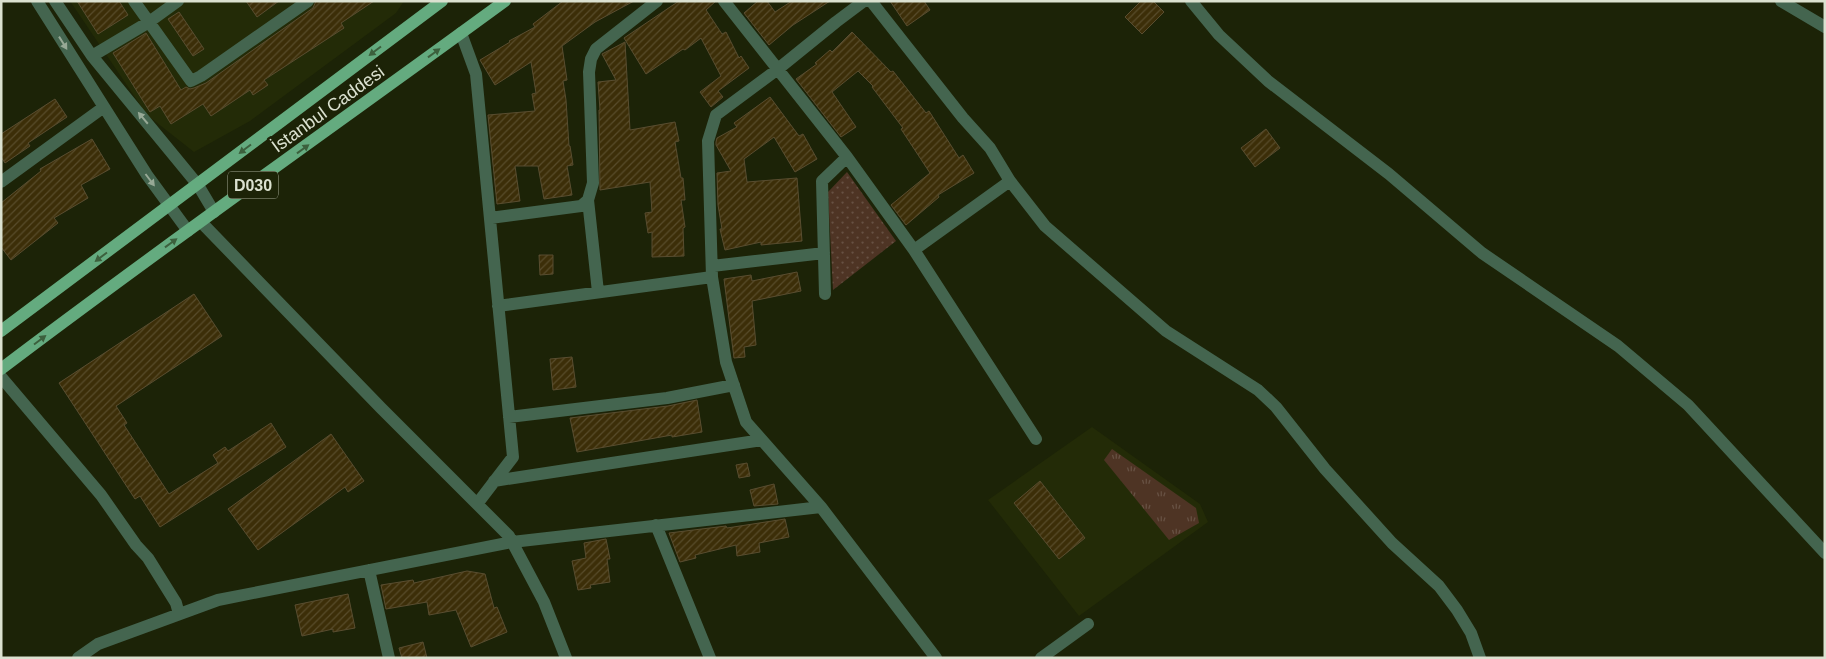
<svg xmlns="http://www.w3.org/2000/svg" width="1826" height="659" font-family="Helvetica,sans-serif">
	<defs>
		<pattern id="grass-tufts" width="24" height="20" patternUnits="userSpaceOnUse" patternTransform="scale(1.25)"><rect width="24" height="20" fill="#4e3424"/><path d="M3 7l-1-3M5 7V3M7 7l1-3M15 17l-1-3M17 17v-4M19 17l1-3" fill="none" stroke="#675143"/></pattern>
		<pattern id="park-dots" width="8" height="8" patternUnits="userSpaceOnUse" patternTransform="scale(1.25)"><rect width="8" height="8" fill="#4e3424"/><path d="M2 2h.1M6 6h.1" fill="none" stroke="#675143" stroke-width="1.8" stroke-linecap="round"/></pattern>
		<pattern id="building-hatch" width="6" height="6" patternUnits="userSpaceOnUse" patternTransform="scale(1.25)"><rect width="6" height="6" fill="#3c2e08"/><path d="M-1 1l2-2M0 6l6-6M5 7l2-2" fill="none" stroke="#584c2b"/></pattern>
	</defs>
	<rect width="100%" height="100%" fill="#1c2307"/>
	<path fill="#232b07" d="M70 1H404L396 13 250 121 194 152 147 115Z
		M1092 427 1200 504 1208 522 1079 616 988 500Z"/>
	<path fill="url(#grass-tufts)" d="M1112 449 1196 508 1199 523 1169 540 1104 460Z"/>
	<path fill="url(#park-dots)" d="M847 172 896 241 833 290 828 192Z"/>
	<path fill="url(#building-hatch)" stroke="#594d30" d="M77 1H119L128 15 98 34Z
		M246 1H279L257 17Z
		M316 1H374L341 23 344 28 264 80 268 85 253 95 250 90 211 116 203 104 171 124 160 106 150 112 113 53 146 33 181 90 186 87 190 89 194 88 206 83 313 8Z
		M563 1H634L595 22 562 46 567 80 563 81 566 100 569 146H570L573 165 567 166 572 195 544 199 538 166H515L520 201 497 204 488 115 535 111 532 94 536 93 531 62 495 85 480 60 510 42 509 41 535 27 533 24Z
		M679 1H716L706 10 722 34 726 32 739 58 741 56 749 68 718 91 723 97 711 107 700 92 721 76 701 38 685 50 683 49 646 74 624 38Z
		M758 1H767L775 12 792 1H830L793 25 769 45 744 13Z
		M890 1H924L930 10 907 26Z
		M1141 1H1153L1164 12 1142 34 1125 17Z
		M179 12 204 49 193 56 168 19Z
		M852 32 891 72 893 71 926 113 929 111 959 158 963 155 974 173 938 195 939 197 906 225 891 205 930 173 901 129 903 128 872 87 873 86 858 71 832 92 856 127 841 137 796 79 817 64 815 63 830 50 832 52Z
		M625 42 630 130 675 122 679 141 675 142 681 178H683L685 200H681L685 227 683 228 684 256 652 257V232L648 233 645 213 652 212 650 182 600 190 599 110H600L598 82 616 80 602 54Z
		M770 97 799 136 803 134 817 159 795 172 774 137 744 159 747 182 797 178 802 241 761 245V242L725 250 720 229H722L718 205 717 173 731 171 716 145V142L717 138 737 127 734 123Z
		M55 99 67 117 28 143 30 146 5 163 1 157V134Z
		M1266 129 1280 148 1255 167 1241 148Z
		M92 139 110 169 81 185 88 198 54 218 58 223 11 260 1 247V203L41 171 40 169Z
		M539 255H553V274L540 275Z
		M797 272 801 291 752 301 756 345 744 347 745 357 734 358 724 279 751 275 752 281Z
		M194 294 222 336 116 406 127 423 124 425 169 494 218 463 213 455 225 447 228 451 271 423 286 447 160 527 140 496 135 499 59 383Z
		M572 357 576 387 553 390 550 359Z
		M697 400 702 432 672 437V435L577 452 570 418 668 406Z
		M331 434 364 481 348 492 345 487 258 550 228 509Z
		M747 463 750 476 739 478 736 465Z
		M1040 481 1085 538 1059 559 1014 503Z
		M774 484 778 504 754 506 750 490Z
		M785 519 789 537 759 543 760 552 737 556 736 545 695 555 696 558 680 562 669 533 726 526 727 528Z
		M606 539 610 559H607L610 582 590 585 591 588 578 590 572 561 586 558 584 543Z
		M467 571 485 574 494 608 497 607 507 632 471 647 456 610 429 615 427 602 386 609 381 585 413 580 414 583Z
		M348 594 355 628 333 632V629L302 636 295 605Z
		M423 642 427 658H402L399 648Z"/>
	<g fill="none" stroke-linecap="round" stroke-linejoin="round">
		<path stroke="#44654f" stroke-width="12" d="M37 1 147 175 188 231
			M55 1 92 56 198 185 214 212
			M134 1 191 81 201 76 308 1
			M724 1 847 157 914 250 1036 439
			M864 1 836 22 778 69 716 115 708 141 712 277 726 362 746 422 821 507 936 658
			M871 1 963 118 990 148 1010 181 1045 226 1166 331 1258 390 1276 407 1325 469 1392 543 1439 586 1457 610 1471 633 1480 658
			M1191 1 1219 35 1268 81 1389 174 1482 253 1618 346 1688 405 1825 553
			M1781 1 1825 27
			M461 33 476 74 513 457 477 504
			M92 56 149 22 178 1
			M1 182 104 107
			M588 200 598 292
			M490 218 581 206 588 200 593 183 589 72 591 59 596 49 657 1
			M201 222 381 408 509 536 544 602 566 658
			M914 250 1010 181
			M712 266 824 253
			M825 294 822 181 847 157
			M498 306 712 277
			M1 377 101 495 136 545 148 558 176 603 179 614
			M509 417 667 398 734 385
			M494 481 762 440
			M656 525 710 658
			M369 570 389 658
			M78 658 98 644 218 600 512 542 821 507
			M1041 658 1088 624"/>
		<path stroke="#64ab7f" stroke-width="12" d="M1 331 442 1
			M1 369C167 243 337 124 505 1"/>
	</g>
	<defs><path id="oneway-solid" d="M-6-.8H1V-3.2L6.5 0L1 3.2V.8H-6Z" transform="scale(1.25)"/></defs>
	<g fill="#97a996">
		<use href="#oneway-solid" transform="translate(63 43) rotate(58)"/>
		<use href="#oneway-solid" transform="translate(143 118) rotate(-130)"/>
		<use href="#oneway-solid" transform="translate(150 180) rotate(53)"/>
	</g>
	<g fill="#3c603d">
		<use href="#oneway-solid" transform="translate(375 51) rotate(143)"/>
		<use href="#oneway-solid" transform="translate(434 53) rotate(-36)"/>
		<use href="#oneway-solid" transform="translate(245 149) rotate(143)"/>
		<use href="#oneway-solid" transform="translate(303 149) rotate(-36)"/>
		<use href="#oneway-solid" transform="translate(171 243) rotate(-36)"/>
		<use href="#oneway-solid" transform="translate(101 257) rotate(143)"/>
		<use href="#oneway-solid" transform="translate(40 340) rotate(-37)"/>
	</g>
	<g text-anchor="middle" stroke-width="5" stroke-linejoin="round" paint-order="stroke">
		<rect fill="#1c2307" stroke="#a2a894" stroke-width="1" x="228" y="171.5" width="50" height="27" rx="4"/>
		<g font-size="16" font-weight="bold" fill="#dbe1d0">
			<text x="253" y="191">D030</text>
		</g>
		<g font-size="18" fill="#dbe1d0" stroke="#1c2307">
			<text transform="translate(328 109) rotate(-36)" y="6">İstanbul Caddesi</text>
		</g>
	</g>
	<rect width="1826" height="659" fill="none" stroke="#dbe1d0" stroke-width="5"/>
</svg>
